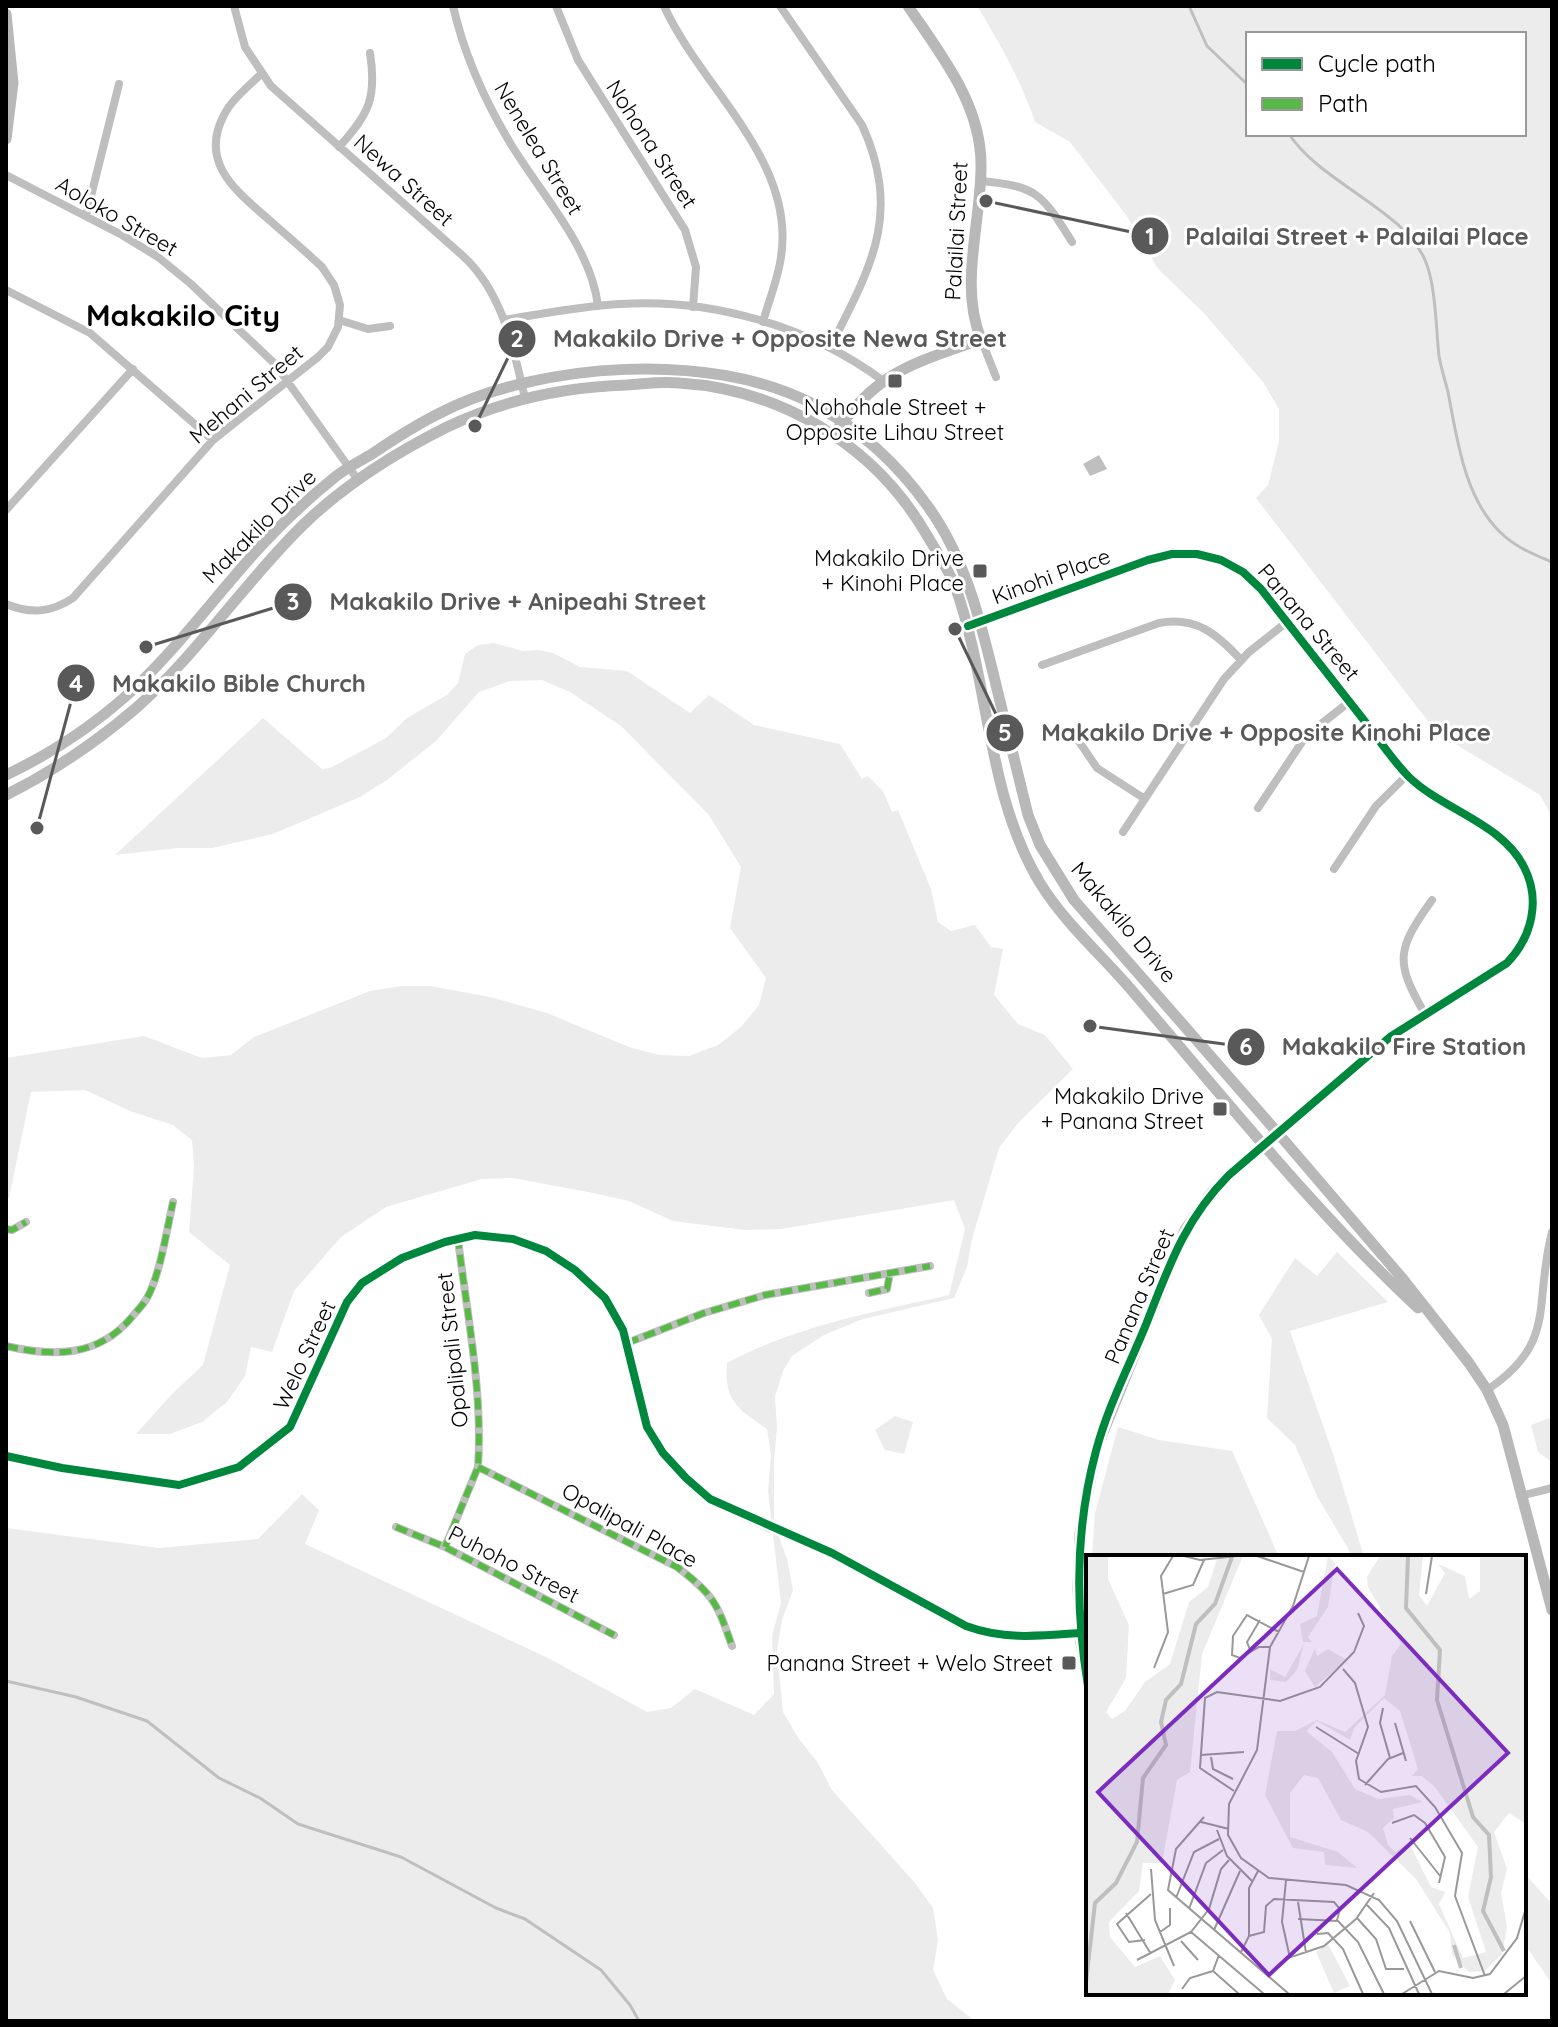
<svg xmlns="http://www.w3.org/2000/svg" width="1558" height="2027" font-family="Quicksand,sans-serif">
	<rect width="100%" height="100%" fill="#fff"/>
	<path fill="#ececec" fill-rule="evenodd" d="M977 6H1552V817L1540 795 1437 733 1256 498 1268 485 1279 441V409L1263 382 1204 313 1158 269 1126 215 1070 142 1035 122C1021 81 1000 43 977 6ZM1524 34V134H1248V34Z
		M494 643 523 651 538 650 553 653 580 667 627 671 690 713 709 695 754 725 840 744 862 779 868 776 883 791 892 812 898 810 931 889 938 922 951 931 975 925 991 947 1003 949 994 995 1018 1024 1045 1035 1073 1069 1019 1122 999 1148 972 1239 967 1267 954 1298 863 1319 824 1335 792 1356 783 1371 775 1397 777 1428 774 1460V1523L787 1559 793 1590 782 1620 777 1650 783 1712 799 1739 818 1763 832 1790 915 1883 933 1908 938 1940 933 1970 947 1999 975 2021H6V1528L159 1548 258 1539 302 1494 319 1510 305 1544 548 1658 647 1712 671 1708 695 1689 754 1715 774 1694 772 1636 781 1603 768 1491 771 1455 767 1429C737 1408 724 1401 727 1363 795 1326 874 1312 949 1295L965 1229 954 1200 781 1229 745 1230 673 1221 629 1201 593 1193 513 1178 482 1179 386 1207 341 1237 294 1291 272 1352 251 1347 245 1376 227 1402 202 1422 170 1434H136L173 1393 203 1365 230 1265 189 1232 194 1167 192 1140 173 1125 130 1111 85 1090 31 1092 9 1198 6 1197V1058L144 1036 202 1058 231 1055 254 1037 370 991 401 986H430L490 997 547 1013 629 1047 659 1055 689 1056 718 1045 741 1027 759 1005 766 978 730 928 741 867 709 815 621 726 570 692 542 680 510 681 479 692 436 741 387 780 360 797 273 834 212 848H177L115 855 263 718 322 769 330 768 386 738 407 718 447 695 458 683 465 654 478 645Z
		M1337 1252 1388 1302 1290 1331 1334 1457 1364 1557H1353L1317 1496 1295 1445 1267 1418 1272 1339 1259 1315 1295 1258 1317 1276Z
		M895 1416 913 1422 904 1454 885 1450 875 1430Z
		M1552 1417V1462L1538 1452 1531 1425Z
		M1118 1427 1159 1440 1232 1451 1279 1557H1092L1095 1513Z
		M1524 1873 1552 1904V1984L1524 1943Z"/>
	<path fill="#bfbfbf" d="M1099 455 1107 469 1090 476 1083 464Z"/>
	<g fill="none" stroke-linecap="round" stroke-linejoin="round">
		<path stroke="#bfbfbf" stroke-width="3" d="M1189 6 1207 46 1248 85
			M1289 134C1321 183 1403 209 1425 260 1436 285 1436 330 1439 356 1441 368 1445 380 1448 392 1457 438 1464 497 1500 532 1515 547 1533 554 1552 562
			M6 1681 76 1697 147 1721 219 1778 260 1798 298 1824 401 1857 496 1908 525 1919 601 1970 630 2005 639 2021"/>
		<path stroke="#bebebe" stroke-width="8" d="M234 6 245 47 271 86 463 256C503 293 513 347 525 398
			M453 6C464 54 484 99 509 141 539 192 591 246 598 306
			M556 6 578 60 685 230 696 267 693 307
			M664 6C701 88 796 160 781 257 778 279 769 300 763 322
			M780 6 862 125C903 215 870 268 830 348
			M339 147C369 114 377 98 370 53
			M6 175 122 235 158 257 191 284 275 364 358 480
			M980 181C1038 186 1042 194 1072 242
			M86 216 119 84
			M6 290 90 333 213 440
			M339 320 368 329 390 326
			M504 320C542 314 581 306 620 304 711 298 809 326 882 380
			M981 339 996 377
			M6 510 133 369
			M6 604C30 614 51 613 73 598L213 440 318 357 328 347 338 327 340 305 334 285 322 267C304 250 285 234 267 218 235 190 199 162 224 115 232 99 248 87 261 74
			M968 626 1148 560 1172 554H1197L1221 560 1243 572 1261 589 1407 775 1499 838 1513 851 1528 875 1533 903 1528 931 1519 948 1507 963 1390 1037 1277 1132
			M1042 665 1159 623C1196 616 1217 634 1241 660
			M1078 740 1097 768 1145 799
			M1258 808 1306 736 1349 702
			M1123 832 1224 679 1249 652 1287 622
			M1334 869 1376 806 1407 775
			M1425 1014C1394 961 1397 949 1432 900
			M6 1229 12 1230 26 1222
			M869 1293 887 1289 890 1273
			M627 1343 704 1313 765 1295 930 1266
			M6 1346C53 1357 98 1357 131 1318 136 1312 143 1305 147 1298 160 1275 167 1229 173 1202
			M1487 1390C1558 1342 1533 1306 1552 1232
			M478 1467 677 1567C714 1595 717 1603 732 1646
			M1520 1496 1552 1488
			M396 1527 445 1547 614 1635
			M770 1527 832 1553 966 1626C1004 1640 1040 1636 1080 1633
			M445 1547 478 1467C483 1391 467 1315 458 1239"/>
		<path stroke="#b8b8b8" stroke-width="11" d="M6 14 13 83 6 139
			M838 429C880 369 917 363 981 339 959 286 981 223 981 167 982 105 941 55 908 6
			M6 775C50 754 90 728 126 696 176 651 216 595 261 546 284 521 309 498 335 477 346 468 360 461 372 454 394 439 416 425 440 413 539 362 711 351 811 403 858 427 899 465 929 508 967 561 982 627 997 689 1007 731 1018 773 1028 815L1040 845 1074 900 1277 1132 1402 1278 1469 1363 1487 1390 1503 1425 1552 1610
			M6 795C52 772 95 743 135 709 197 655 243 584 302 526 344 485 395 453 447 427 503 400 565 387 627 385 644 384 662 381 679 383 780 389 873 444 925 532 935 549 947 567 955 586 990 683 986 794 1040 883 1066 925 1103 956 1134 993 1226 1100 1315 1212 1418 1308
			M6 1456 62 1468 179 1485 239 1467 290 1427 347 1302 362 1283 402 1258 445 1242 475 1235 513 1239 546 1251 575 1270 605 1298 623 1330 647 1427 663 1453 686 1478 710 1499 770 1527
			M1088 1686 1081 1643 1078 1589 1080 1534 1096 1450 1185 1230 1212 1192 1277 1132"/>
		<path stroke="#58b947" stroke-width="6" stroke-dasharray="12 6" stroke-linecap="butt" d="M6 1229 12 1230 26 1222
			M869 1293 887 1289 890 1273
			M627 1343 704 1313 765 1295 930 1266
			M6 1346C53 1357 98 1357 131 1318 136 1312 143 1305 147 1298 160 1275 167 1229 173 1202
			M478 1467 677 1567C714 1595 717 1603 732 1646
			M396 1527 445 1547 614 1635
			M445 1547 478 1467C483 1391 467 1315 458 1239"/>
		<g stroke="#fff" stroke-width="13">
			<path id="cycleway" d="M968 626 1148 560 1172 554H1197L1221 560 1243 572 1261 589C1295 632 1329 676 1363 719 1378 738 1392 760 1409 777 1443 810 1502 823 1524 867 1541 900 1532 937 1507 963L1390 1037 1229 1175C1184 1220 1168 1269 1145 1327 1128 1368 1107 1409 1096 1451 1075 1529 1075 1607 1088 1686
				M6 1456 62 1468 179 1485 239 1467 290 1427 347 1302 362 1283 402 1258 445 1242 475 1235 513 1239 546 1251 575 1270 605 1298 623 1330 647 1427 663 1453 686 1478 710 1499 832 1553 966 1626C1004 1640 1040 1636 1080 1633"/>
		</g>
		<use href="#cycleway" stroke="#00873e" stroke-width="8"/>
	</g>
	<g fill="#595959" stroke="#fff" stroke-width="3">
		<rect x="887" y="373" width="16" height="16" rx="4"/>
		<rect x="972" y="563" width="16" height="16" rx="4"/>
		<rect x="1212" y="1101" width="16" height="16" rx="4"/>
		<rect x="1061" y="1655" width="16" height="16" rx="4"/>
	</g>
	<g text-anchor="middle" stroke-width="6" stroke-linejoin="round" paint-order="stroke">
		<g font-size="22" fill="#000" stroke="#fff">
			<text transform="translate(652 144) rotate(57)" y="8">Nohona Street</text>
			<text transform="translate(539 148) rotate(59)" y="8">Nenelea Street</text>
			<text transform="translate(404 180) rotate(42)" y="8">Newa Street</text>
			<text transform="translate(117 216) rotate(30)" y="8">Aoloko Street</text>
			<text transform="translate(956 231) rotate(-87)" y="8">Palailai Street</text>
			<text transform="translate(246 394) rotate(-40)" y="8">Mehani Street</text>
			<text transform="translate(259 526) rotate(-45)" y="8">Makakilo Drive</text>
			<text transform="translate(1051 576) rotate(-20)" y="8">Kinohi Place</text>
			<text transform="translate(1309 622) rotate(50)" y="8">Panana Street</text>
			<text transform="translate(1124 922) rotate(50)" y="8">Makakilo Drive</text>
			<text transform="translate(1139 1296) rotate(-67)" y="8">Panana Street</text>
			<text transform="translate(452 1350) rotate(-96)" y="8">Opalipali Street</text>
			<text transform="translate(304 1355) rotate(-65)" y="8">Welo Street</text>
			<text transform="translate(630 1525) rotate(29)" y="8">Opalipali Place</text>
			<text transform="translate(514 1564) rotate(27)" y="8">Puhoho Street</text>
		</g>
		<g font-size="22" fill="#000" stroke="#fff" text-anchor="end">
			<text x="895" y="415" text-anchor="middle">Nohohale Street +<tspan x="895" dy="25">Opposite Lihau Street</tspan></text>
			<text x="964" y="566">Makakilo Drive<tspan x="964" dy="25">+ Kinohi Place</tspan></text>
			<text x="1204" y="1104">Makakilo Drive<tspan x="1204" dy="25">+ Panana Street</tspan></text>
			<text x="1053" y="1671">Panana Street + Welo Street</text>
		</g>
		<g font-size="30" font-weight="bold" fill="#000" stroke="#fff">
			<text x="183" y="326">Makakilo City</text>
		</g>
	</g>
	<g transform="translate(1086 1555)">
		<rect width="440" height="440" fill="#fff"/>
		<path d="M0 1H22V24L43 70 40 123 20 157 26 164 39 156 59 127 84 109 103 47 122 32 132 1H157L116 99 104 217 91 225 76 308H57L53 336 23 367 24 382 49 412 74 401 89 425 82 439H0ZM242 1 249 8 242 52 222 82 226 87H217L214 69 231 61ZM294 1H337L333 40 341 51 359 18 352 9 379 21 383 44 394 36V1H440V269L423 258 408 277 421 314 415 338 421 372 416 399 399 416 383 417 366 400 364 378 330 324 282 277 255 265 232 223 218 220 204 238V282L252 297 271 313 239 310 238 297 207 293 179 240 191 176H209L231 165 259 177 299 140 306 101 315 89 282 32 281 22ZM298 143 314 156 332 214 326 221H336L348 231 392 292 382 342 400 397 377 403 353 349 359 337 345 332 323 288 309 297 302 290 297 273 308 263 307 254 337 247 324 240 292 244 269 234 246 197 220 176 231 166 264 185 268 173ZM218 89 211 115 200 127 184 125V114L199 122ZM229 93 231 101 242 94 261 105 229 132 219 116ZM242 389 264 431 248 438 230 397Z" fill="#ececec" fill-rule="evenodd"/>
		<path fill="none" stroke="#bfbfbf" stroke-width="4" d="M322 1 320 53 354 95 351 145 387 262 403 280 405 322 397 356 418 396M368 390 375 413M0 427 9 348 30 328 51 287 57 223 80 190 75 167 80 145 95 129 110 69 129 49 146 2"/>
		<path fill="none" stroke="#999" stroke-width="2" d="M98 1 114 5 151 1M171 1 218 17M223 1 207 51 184 92 171 195 143 249 142 280 155 303 183 323 260 330 293 345 311 366 346 439M77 39 107 30 118 5M340 39 346 1M184 92H173L154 103 146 100 147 81 161 60 193 77M165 97 161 87 174 65M68 113 82 77 75 21 87 1M257 114 269 128 282 172 270 206 273 224 295 237 330 231 349 252 376 298 369 341 399 421M297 153 294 168 304 203M309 168 320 206M230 172 273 199M115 200 158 197M125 202 127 214 147 224M279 230 302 204 317 198M148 236 114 213 119 143 131 137 194 146 234 132 268 97 278 71 272 58M118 262 90 294 82 335 203 439M115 267 143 274M306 268 328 260 339 268 359 302 353 328M131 275 141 301 166 326M324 283 355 322M65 314 69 365 88 411M200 325 196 367 204 403M90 343 108 297 133 284M212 347 220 398M281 350 303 373 333 439M103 354 120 308 137 295M40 358 65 399M271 363 290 384 300 414H318M212 364 252 366 272 387 298 439M324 366 349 417M128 375 154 316M74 377 84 370V353M105 377 178 439M231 379 242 378 257 394 277 439M163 381 178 377 180 351 188 344 248 347 254 354 251 365M59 385 43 387 31 369 65 339M95 386 112 405M155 397 163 381V333L172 316M133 400 127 416 153 439M51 405 105 377 123 354 135 314 143 305M183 420 199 404 238 391 270 364 288 338M96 434 104 423 127 416M316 439 353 416 387 423 404 419 431 383 440 353M418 439 440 421"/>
		<path fill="#7b2cbf" fill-opacity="0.15" stroke="#7b2cbf" stroke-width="4" d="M251 14 422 198 183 420 12 237Z"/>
		<rect width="440" height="440" fill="none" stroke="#000" stroke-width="4"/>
	</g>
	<path fill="none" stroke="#595959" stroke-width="3" d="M986 201L1150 236M475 426L517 339M146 647L293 602M37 828L76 683M955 629L1005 733M1090 1026L1246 1047"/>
	<g fill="#595959" stroke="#fff" stroke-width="3">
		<circle cx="986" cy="201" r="8"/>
		<circle cx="475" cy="426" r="8"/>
		<circle cx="146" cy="647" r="8"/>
		<circle cx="37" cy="828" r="8"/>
		<circle cx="955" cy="629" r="8"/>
		<circle cx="1090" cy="1026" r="8"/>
		<circle cx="1150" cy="236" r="20"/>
		<circle cx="517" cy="339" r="20"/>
		<circle cx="293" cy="602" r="20"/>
		<circle cx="76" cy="683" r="20"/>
		<circle cx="1005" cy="733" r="20"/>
		<circle cx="1246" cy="1047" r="20"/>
	</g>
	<g font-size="24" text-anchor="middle" font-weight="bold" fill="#fff">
		<text x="1150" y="245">1</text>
		<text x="517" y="347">2</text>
		<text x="293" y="610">3</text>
		<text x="76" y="692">4</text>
		<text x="1005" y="741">5</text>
		<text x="1246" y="1055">6</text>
	</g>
	<g font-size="24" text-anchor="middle" font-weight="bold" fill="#595959" stroke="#fff" stroke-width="6" stroke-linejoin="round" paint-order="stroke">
		<text x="1357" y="245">Palailai Street + Palailai Place</text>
		<text x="780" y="347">Makakilo Drive + Opposite Newa Street</text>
		<text x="518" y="610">Makakilo Drive + Anipeahi Street</text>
		<text x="239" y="692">Makakilo Bible Church</text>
		<text x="1266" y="741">Makakilo Drive + Opposite Kinohi Place</text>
		<text x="1404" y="1055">Makakilo Fire Station</text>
	</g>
	<rect width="1558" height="2027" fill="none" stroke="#000000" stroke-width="16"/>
	<rect x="1246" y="32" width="280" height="104" fill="#ffffff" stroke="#999999" stroke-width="2"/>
	<rect x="1262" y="58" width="40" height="12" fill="#00873e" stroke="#999999" stroke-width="2"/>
	<text x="1318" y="72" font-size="24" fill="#000000">Cycle path</text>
	<rect x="1262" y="98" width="40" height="12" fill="#58b947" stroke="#999999" stroke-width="2"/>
	<text x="1318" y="112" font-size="24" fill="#000000">Path</text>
</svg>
